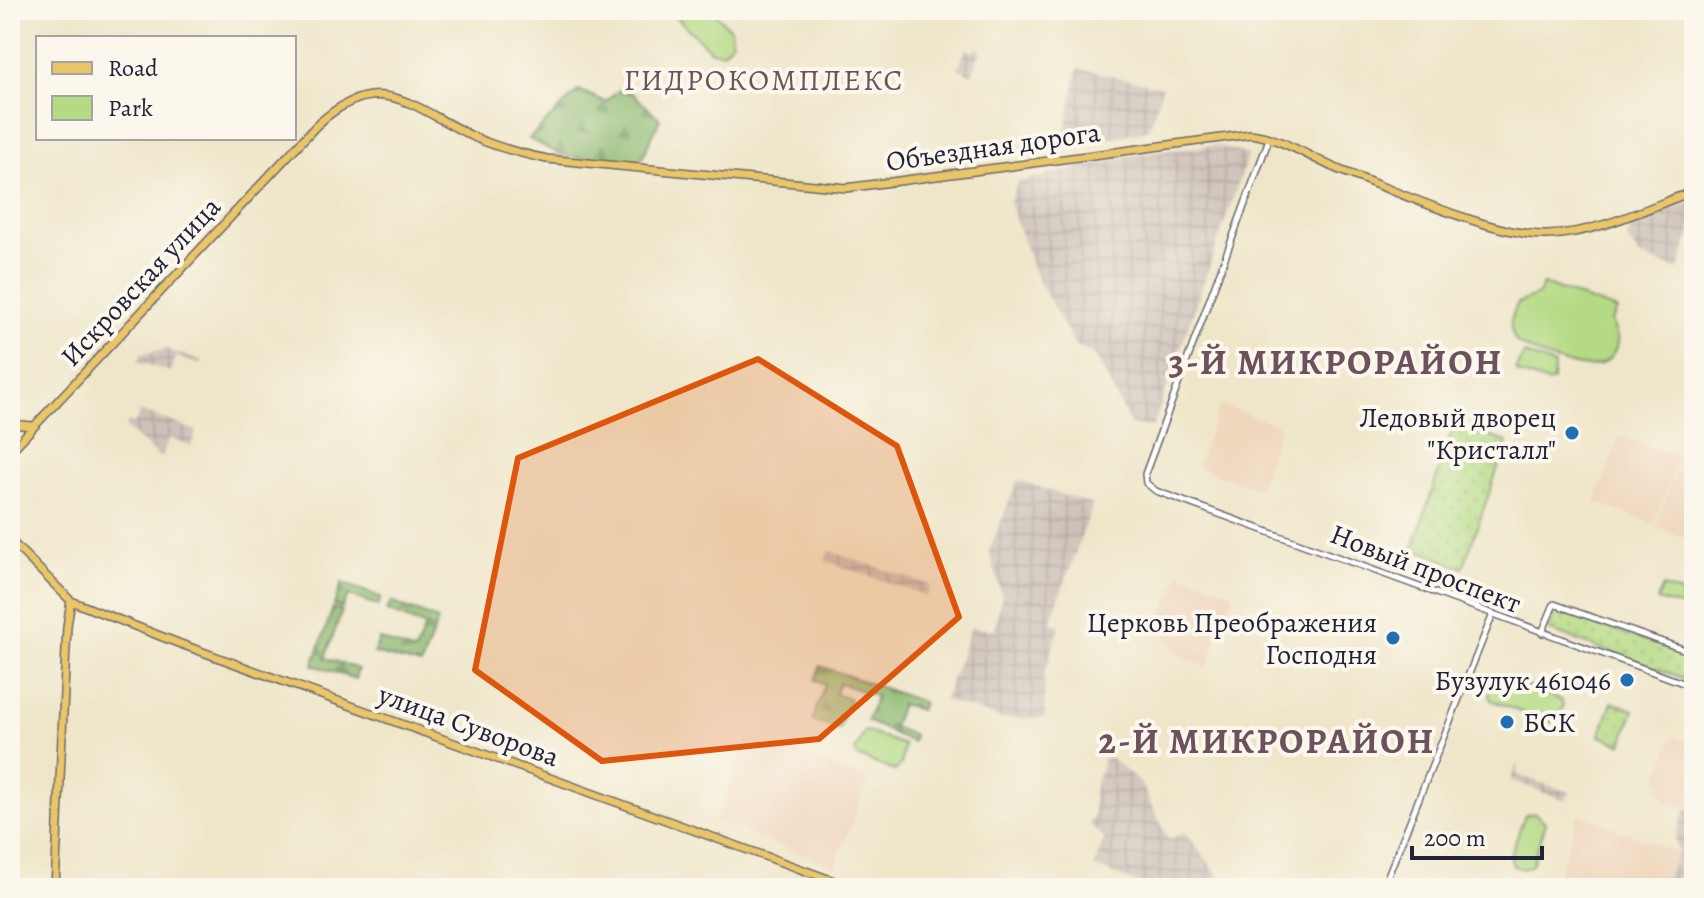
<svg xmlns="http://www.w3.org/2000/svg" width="1704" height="898" font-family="Alegreya,serif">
	<defs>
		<pattern id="industrial-grid" width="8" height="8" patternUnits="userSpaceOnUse" patternTransform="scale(2)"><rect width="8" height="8" fill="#cdc2b9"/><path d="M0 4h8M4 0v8" fill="none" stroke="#b0a6a0"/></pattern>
		<pattern id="green-dots" width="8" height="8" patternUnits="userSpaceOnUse" patternTransform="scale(2)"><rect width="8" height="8" fill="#b4da83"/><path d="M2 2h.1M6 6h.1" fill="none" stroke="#9abb72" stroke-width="1.8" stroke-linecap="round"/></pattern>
		<pattern id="forest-firs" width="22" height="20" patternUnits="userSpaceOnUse" patternTransform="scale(2)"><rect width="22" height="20" fill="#8fba71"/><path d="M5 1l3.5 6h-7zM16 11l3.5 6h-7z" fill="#74975e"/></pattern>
	</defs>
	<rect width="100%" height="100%" fill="#fbf7ec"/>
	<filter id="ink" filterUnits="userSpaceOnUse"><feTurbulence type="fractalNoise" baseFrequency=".0125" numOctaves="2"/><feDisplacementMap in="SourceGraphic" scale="16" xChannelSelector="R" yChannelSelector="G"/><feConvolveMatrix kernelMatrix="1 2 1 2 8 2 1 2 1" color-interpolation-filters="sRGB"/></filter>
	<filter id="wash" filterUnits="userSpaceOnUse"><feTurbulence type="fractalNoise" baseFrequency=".006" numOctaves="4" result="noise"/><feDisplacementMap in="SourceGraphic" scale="32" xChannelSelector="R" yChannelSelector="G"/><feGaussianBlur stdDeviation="1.8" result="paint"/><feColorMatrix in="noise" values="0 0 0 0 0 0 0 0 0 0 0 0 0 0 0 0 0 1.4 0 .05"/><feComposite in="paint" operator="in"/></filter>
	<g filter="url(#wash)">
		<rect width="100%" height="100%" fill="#efe6c9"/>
		<path fill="#efd6bc" d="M1220 404 1280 426 1258 489 1197 467Z
			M1620 436 1678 457 1654 524 1595 502Z
			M1675 472 1694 479V541L1655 527Z
			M1180 573 1234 593 1207 667 1174 654 1161 618Z
			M749 735 868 780 835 867 716 821Z
			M1673 736 1694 744 1692 810 1666 801 1657 779Z
			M1578 814 1679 853 1660 888H1568L1557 879Z"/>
		<path fill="url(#industrial-grid)" d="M976 48 981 50 972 75 958 68 966 49 974 52Z
			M1078 68 1162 87 1149 130 1099 140 1065 134Z
			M1216 145 1248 155 1153 427 1131 425 1095 356 1075 345 1036 276 1009 202 1018 182 1133 155Z
			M1694 201V221L1679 270 1639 256 1627 239 1634 220Z
			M166 349 202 361 200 365 176 357 171 372 138 362 141 354Z
			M140 411 197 431 191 446 169 438 162 457 158 456 126 428 127 423 135 424Z
			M1018 480 1093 505 1050 622 1060 626 1044 674 1045 718 1001 719 944 700 971 627 994 630 1002 595 989 551Z
			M829 551 930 585 927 596 825 561Z
			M1104 758 1112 759 1141 784 1169 840 1185 831 1223 882 1235 888H1151L1095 867 1104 839 1089 823 1094 816 1093 794Z
			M1516 766H1519L1517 775 1569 792 1566 801 1511 780Z
			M1685 809 1694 813V866L1678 888H1660L1679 853 1675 839Z"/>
		<path fill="url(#green-dots)" stroke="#6b7e5f" stroke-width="2" d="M1454 425 1507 442 1463 568 1413 548Z
			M1557 610 1694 657V682L1548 630Z
			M1612 702 1634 710 1622 744 1600 736Z"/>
		<path fill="url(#forest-firs)" stroke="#586e56" stroke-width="2" d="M624 86 660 119 640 163 563 156 529 139 579 90 605 102Z
			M342 583 381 597 378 606 348 595 342 608 334 605Z
			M391 602 438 620 421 665 374 653 379 639 415 652 425 626 387 611Z
			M333 608 342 611 325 658 358 669 355 679 313 665Z
			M820 666 923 702 920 710 901 704 893 727 914 735 912 742 867 721 876 696 839 683 835 694 850 699 839 730 812 721 825 684 815 680Z"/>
		<path fill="#b4da83" stroke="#6b7e5f" stroke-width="2" d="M669 10H712L731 30 732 42 723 52 711 51Z
			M1543 284 1617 310 1611 322C1617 333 1620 342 1614 352 1598 383 1539 356 1517 343 1507 328 1510 318 1518 303L1538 295Z
			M1524 354 1554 365 1553 381 1548 383 1518 373 1516 369Z
			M1663 587 1684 594 1682 607 1657 600Z
			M1508 677 1561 700 1563 706 1558 720 1547 723 1491 700 1489 694 1495 678Z
			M865 731 904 745 901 765 895 771 857 756 855 751Z
			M1535 813 1546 823 1532 865 1523 869 1513 866 1510 856 1525 815Z"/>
	</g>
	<g filter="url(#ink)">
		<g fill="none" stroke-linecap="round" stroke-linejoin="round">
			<g stroke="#6a676d" stroke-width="8">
				<path id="minor" d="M1269 139 1145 474 1146 483 1156 491 1694 687
					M1542 633 1554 604 1694 653
					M1383 888 1493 614"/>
			</g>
			<g stroke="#6a676d" stroke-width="10">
				<path id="major" d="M10 424 33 426
					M10 452 316 126C380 66 412 108 476 138 499 148 523 154 547 159L846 188 1251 134C1283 138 1312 159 1342 171 1393 190 1497 237 1547 235 1596 234 1649 207 1694 191
					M10 540 71 601 178 643 853 888
					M55 888 67 626 71 601"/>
			</g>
			<use href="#minor" stroke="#fff" stroke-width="5"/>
			<use href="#major" stroke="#eac669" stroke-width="7"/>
		</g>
	</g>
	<path fill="#de560e" fill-opacity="0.2" stroke="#de560e" stroke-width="6" stroke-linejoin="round" d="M758 359 897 446 959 617 819 739 602 761 475 670 518 458Z"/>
	<g fill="#1f6fb2" stroke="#fbf7ec" stroke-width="3">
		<circle cx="1572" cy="433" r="8"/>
		<circle cx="1393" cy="638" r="8"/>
		<circle cx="1627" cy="680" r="8"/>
		<circle cx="1507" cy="722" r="8"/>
	</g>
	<g text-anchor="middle" stroke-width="8" stroke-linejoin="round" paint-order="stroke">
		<g font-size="28" fill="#22223b" stroke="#fbf7ec">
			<text transform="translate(993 146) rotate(-8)" y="10">Объездная дорога</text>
			<text transform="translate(140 281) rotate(-47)" y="10">Искровская улица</text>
			<text transform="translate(1426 568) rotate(21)" y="10">Новый проспект</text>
			<text transform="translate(469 725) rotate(20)" y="10">улица Суворова</text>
		</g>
		<g font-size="28" fill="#22223b" stroke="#fbf7ec" text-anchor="end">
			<text x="1556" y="427">Ледовый дворец<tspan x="1556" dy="32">"Кристалл"</tspan></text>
			<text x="1377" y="632">Церковь Преображения<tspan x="1377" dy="32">Господня</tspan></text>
			<text x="1611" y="690">Бузулук 461046</text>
			<text x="1523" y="732" text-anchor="start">БСК</text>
		</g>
		<g font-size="30" letter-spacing="2" fill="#6d525d" stroke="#fbf7ec">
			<text x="764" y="90">ГИДРОКОМПЛЕКС</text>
		</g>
		<g font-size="36" font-weight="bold" letter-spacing="2" fill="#6d525d" stroke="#fbf7ec">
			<text x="1336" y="374">3-Й МИКРОРАЙОН</text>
			<text x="1267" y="753">2-Й МИКРОРАЙОН</text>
		</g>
	</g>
	<rect width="1704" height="898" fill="none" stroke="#fbf7ec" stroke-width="40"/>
	<rect x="36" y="36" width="260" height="104" fill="#fbf7ec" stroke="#a4a2a5" stroke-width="2"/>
	<rect x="52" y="62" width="40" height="12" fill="#eac669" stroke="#a4a2a5" stroke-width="2"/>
	<text x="108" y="76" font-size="24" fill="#22223b">Road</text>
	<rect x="52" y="96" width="40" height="24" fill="#b4da83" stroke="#a4a2a5" stroke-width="2"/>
	<text x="108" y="116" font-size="24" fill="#22223b">Park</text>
	<path d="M1412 846v12h130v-12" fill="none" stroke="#22223b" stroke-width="4"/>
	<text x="1424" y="846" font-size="24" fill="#22223b" stroke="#fbf7ec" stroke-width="6" paint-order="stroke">200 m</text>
</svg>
